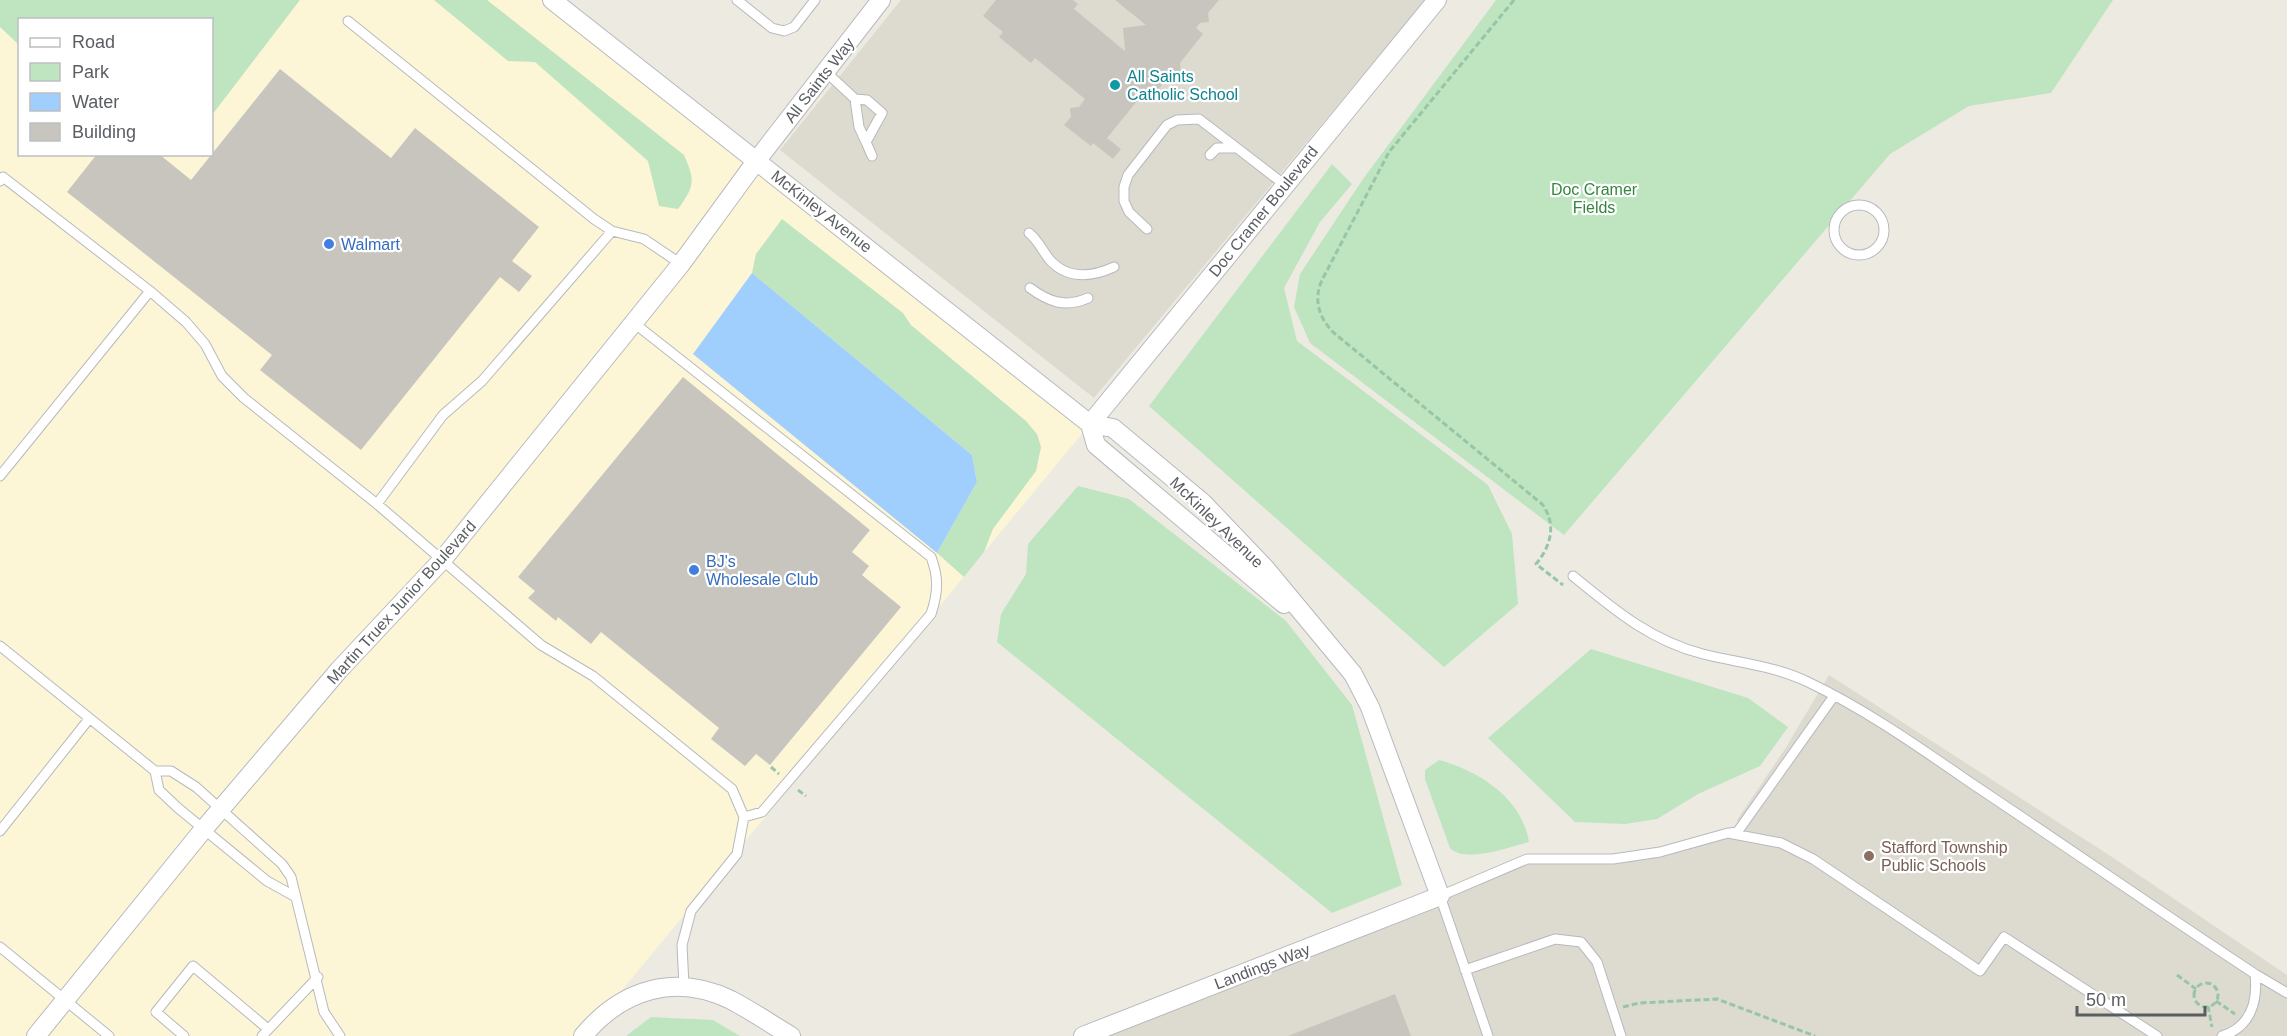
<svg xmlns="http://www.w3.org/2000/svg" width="2287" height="1036" font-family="Helvetica,sans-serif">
	<rect width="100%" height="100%" fill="#edebe1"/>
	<path fill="#fdf6d6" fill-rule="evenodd" d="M0 0H554L1090 424 584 1036H0ZM20 20H212V154H20Z"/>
	<path fill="#dddacf" d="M901 0H1425L1094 398 780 150Z
		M1829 675 2112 857 2287 975V1036H1083L1527 859 1643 855 1741 830 1737 820 1785 749Z"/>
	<path fill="#bee4c0" d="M0 0H300L212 115V20H20L19 45 0 27Z
		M434 0H487L684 155C695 180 695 186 678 209L659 206 648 161 535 62 508 61Z
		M1496 0H2113L2051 93 1969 106 1890 154 1564 535 1310 343 1294 307 1300 274 1363 179Z
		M1332 164 1352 184 1320 222 1284 288 1297 341 1488 485 1512 534 1518 604 1444 667 1149 406Z
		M782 219 903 313 911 325 1026 421 1037 434 1041 447 1036 471 993 529 984 552 964 577 937 553 977 482 972 455 752 273 756 254Z
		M1078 486 1129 499 1286 621 1352 705 1402 885 1332 913 997 642 1001 614 1026 574 1028 544Z
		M1591 649 1748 698 1788 727 1760 766 1698 794 1657 819 1625 824 1575 822 1488 738Z
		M1439 760C1479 771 1522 798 1529 842 1509 847 1466 864 1450 848L1425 779V770Z
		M651 1017 713 1020 740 1036H626Z"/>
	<path fill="#a0cffe" d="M752 273 972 455 977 482 937 553 693 354Z"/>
	<path fill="#c8c5bf" d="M996 0H1073L1078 4 1074 9 1125 51 1123 28 1146 25 1115 0H1219L1208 13 1209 22 1200 23 1196 28 1203 34 1180 63 1181 75 1169 76 1149 101 1142 95 1107 138 1121 149 1113 159 1093 143 1091 146 1064 125 1071 117 1070 108 1079 107 1085 99 1035 58 1031 63 999 37 1003 32 983 16Z
		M280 69 391 158 415 128 539 227 512 261 532 276 519 292 500 277 361 450 260 370 272 355 67 192 97 154H159L191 180Z
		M683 377 870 530 852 552 869 566 862 575 901 607 770 765 756 754 745 766 711 739 719 728 601 632 591 644 558 617 556 621 528 598 535 591 518 577Z
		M1395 994 1411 1036H1288Z"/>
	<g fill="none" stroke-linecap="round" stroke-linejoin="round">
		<g stroke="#b7b9be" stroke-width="11">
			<path id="service" d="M737 0 772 28 784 31 794 27 815 0
				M348 21 594 219 612 231 644 239 681 264
				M825 71 855 99 867 100 882 113 866 142 859 127 855 99
				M866 142 872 156
				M1210 155 1217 148H1237L1285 185
				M0 181 3 177 150 291 186 322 205 344 222 376 244 398 377 504 541 645 593 676 732 789 744 817 737 854 691 911 682 945 684 986
				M1834 230a25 25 0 1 1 50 0a25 25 0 1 1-50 0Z
				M1147 229 1129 212 1124 201V187L1128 175 1167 125 1177 120 1199 119 1237 148
				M1029 233C1038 240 1042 250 1049 259 1067 280 1092 277 1114 267
				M1030 288C1049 302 1065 308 1088 298
				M634 323 931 557C939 578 938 593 931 614L762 812 744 817
				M0 476 150 291
				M377 504 443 415 482 381 612 231
				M1573 576C1613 609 1651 641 1703 654 1739 663 1775 666 1808 682 1867 710 1923 750 1977 787 2070 849 2162 913 2255 974 2258 1001 2251 1027 2222 1036
				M0 646 155 771 159 790 178 808 267 881 294 896
				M155 771H171L196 787 282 864 291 877 324 1012 340 1036
				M0 831 89 719
				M1730 833 1738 831 1834 696
				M0 947 109 1036
				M1465 970 1555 939 1581 942 1597 962 1621 1036
				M2255 974 2287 993
				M184 1036 156 1012 193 966 268 1029
				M262 1036 318 977
				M1488 1036 1440 896 1527 859H1613L1660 852 1728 833 1781 843 1813 859 1980 971 2004 937 2157 1036"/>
		</g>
		<g stroke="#b7b9be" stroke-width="20">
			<path id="minor" d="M552 0 1090 424 1113 428 1203 503 1265 568 1353 674 1370 707 1440 896 1083 1036
				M1090 424 1437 0
				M1090 424 1096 445 1284 604
				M36 1036 203 830 339 670 443 559 681 264 757 160 881 0
				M583 1036C622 989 675 973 731 1000 752 1011 771 1024 791 1036"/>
		</g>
		<path stroke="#97c5a7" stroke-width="3" stroke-dasharray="6 3" stroke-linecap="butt" d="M1514 0 1389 152 1322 280C1313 300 1319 318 1334 333L1542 504C1557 524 1551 546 1536 564L1563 585
			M771 767 779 774
			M798 790 806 796
			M2177 975 2196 989
			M2194 995a12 12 0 1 1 24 0a12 12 0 1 1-24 0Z
			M2216 1001 2235 1014
			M2208 1006 2212 1027
			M1623 1007 1639 1003 1717 999 1815 1036"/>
		<use href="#service" stroke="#fff" stroke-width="9"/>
		<use href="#minor" stroke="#fff" stroke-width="18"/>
	</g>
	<circle fill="#0f9aa8" stroke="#fff" stroke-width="2" cx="1115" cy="85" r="6"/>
	<g fill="#3f7fe0" stroke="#fff" stroke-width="2">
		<circle cx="329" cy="244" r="6"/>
		<circle cx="694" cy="570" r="6"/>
	</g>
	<circle fill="#8d6e63" stroke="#fff" stroke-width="2" cx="1869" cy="856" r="6"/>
	<g text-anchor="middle" stroke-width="4.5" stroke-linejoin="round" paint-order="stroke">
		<g font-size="16" fill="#0d838f" stroke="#fff" text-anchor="start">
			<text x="1127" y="82">All Saints<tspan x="1127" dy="18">Catholic School</tspan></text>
		</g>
		<g font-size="16" fill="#5a5d62" stroke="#fff">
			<text transform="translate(819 80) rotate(-52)" y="6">All Saints Way</text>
			<text transform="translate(822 211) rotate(38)" y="6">McKinley Avenue</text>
			<text transform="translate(1263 211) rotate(-51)" y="6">Doc Cramer Boulevard</text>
			<text transform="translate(1217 522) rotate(44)" y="6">McKinley Avenue</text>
			<text transform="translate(401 602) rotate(-48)" y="6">Martin Truex Junior Boulevard</text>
			<text transform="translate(1262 966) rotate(-21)" y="6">Landings Way</text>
		</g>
		<g font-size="16" fill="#36853f" stroke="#fff">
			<text x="1594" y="195">Doc Cramer<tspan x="1594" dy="18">Fields</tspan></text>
		</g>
		<g font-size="16" fill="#366cbe" stroke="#fff" text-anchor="start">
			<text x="341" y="250">Walmart</text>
			<text x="706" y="567">BJ's<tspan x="706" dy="18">Wholesale Club</tspan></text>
		</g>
		<g font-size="16" fill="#785e54" stroke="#fff" text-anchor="start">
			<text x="1881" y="853">Stafford Township<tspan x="1881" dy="18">Public Schools</tspan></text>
		</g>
	</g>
	<rect x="18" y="18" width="195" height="138" fill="#ffffff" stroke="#bdbec0" stroke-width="1.5"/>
	<rect x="30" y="38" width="30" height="9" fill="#ffffff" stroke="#bdbec0" stroke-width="1.5"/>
	<text x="72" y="48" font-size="18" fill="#5a5d62">Road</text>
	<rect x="30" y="63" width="30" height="18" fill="#bee4c0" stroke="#bdbec0" stroke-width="1.5"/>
	<text x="72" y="78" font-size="18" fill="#5a5d62">Park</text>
	<rect x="30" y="93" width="30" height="18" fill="#a0cffe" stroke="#bdbec0" stroke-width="1.5"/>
	<text x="72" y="108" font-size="18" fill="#5a5d62">Water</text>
	<rect x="30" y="123" width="30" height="18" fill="#c8c5bf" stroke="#bdbec0" stroke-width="1.5"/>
	<text x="72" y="138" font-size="18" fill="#5a5d62">Building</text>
	<path d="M2077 1006v9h128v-9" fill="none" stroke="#5a5d62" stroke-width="3"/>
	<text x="2086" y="1006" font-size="18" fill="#5a5d62" stroke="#ffffff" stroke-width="4.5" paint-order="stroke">50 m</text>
</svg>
